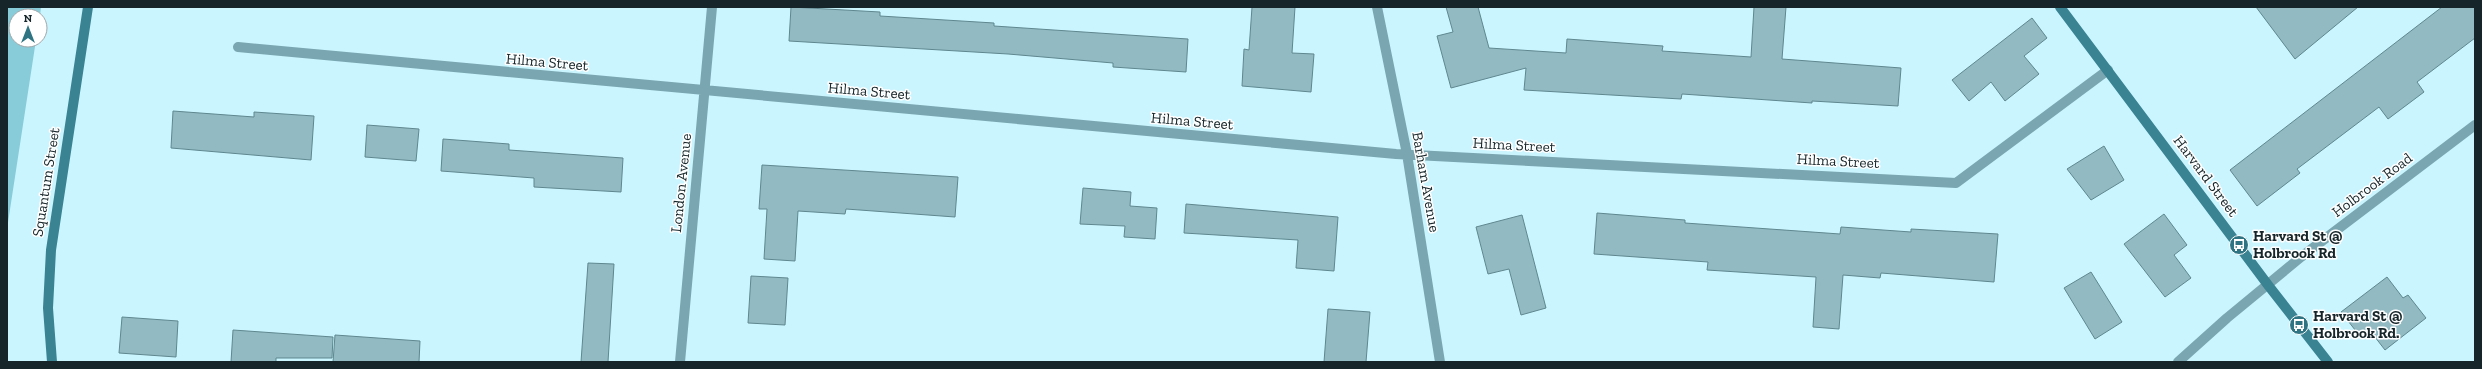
<svg xmlns="http://www.w3.org/2000/svg" width="2482" height="369" font-family="'Zilla Slab',serif">
	<rect width="100%" height="100%" fill="#caf5ff"/>
	<path fill="#88ccda" d="M7 7H41L40 16H16V40H36L7 229Z"/>
	<path fill="#91bac3" stroke="#5f878f" d="M791 7 880 12V16L994 23V26L1188 39 1186 72 1113 67V63L1008 54 789 41Z
		M1252 7H1295L1292 53 1314 54 1311 92 1242 86 1244 49 1249 50Z
		M1446 7H1478L1489 48 1566 53 1567 39 1663 46 1662 51 1751 57 1754 7H1786L1782 59 1901 68 1898 106 1812 101V103L1682 94 1681 99 1524 90 1526 68 1451 88 1437 36 1453 32Z
		M2256 7H2358L2295 59Z
		M2442 7H2475V38L2417 82 2424 92 2388 119 2379 107 2297 169 2300 173 2257 206 2230 170Z
		M2032 18 2047 38 2024 56 2039 74 2005 101 1991 82 1969 101 1952 80Z
		M173 111 254 117V112L314 116 311 160 171 148Z
		M367 125 419 129 416 161 365 157Z
		M443 139 509 144V150L623 158 621 192 534 187V178L441 171Z
		M2104 146 2124 180 2091 200 2067 169Z
		M762 165 958 177 955 217 846 209 845 214 798 211 795 261 764 259 767 209H759Z
		M1083 188 1131 192 1130 206 1157 208 1155 239 1124 237 1125 226 1080 224Z
		M1186 204 1338 217 1334 271 1296 268 1298 240 1184 233Z
		M1597 213 1685 220V223L1840 234 1841 227 1911 232V229L1998 234 1994 282 1881 273 1880 278 1843 275 1839 329 1813 327 1816 277 1707 270 1708 262 1594 254Z
		M2164 214 2187 245 2174 255 2191 278 2165 297 2124 244Z
		M1522 215 1546 308 1521 315 1509 269 1488 274 1476 227Z
		M588 263 614 264 608 362H581Z
		M2091 272 2122 322 2095 339 2064 288Z
		M751 276 788 278 785 325 748 323Z
		M2387 277 2403 298 2408 295 2426 318 2385 350 2368 328 2359 335 2341 312Z
		M1328 309 1370 312 1366 362H1324Z
		M122 317 178 321 176 357 119 353Z
		M233 330 333 337 332 358H276V362H231Z
		M335 335 420 341 419 362H333Z"/>
	<g fill="none" stroke-linecap="round" stroke-linejoin="round">
		<path stroke="#79a6b0" stroke-width="10" d="M1377 7 1407 154 1440 362
			M238 47 1396 154 1956 183 2108 70
			M680 362 712 7
			M2178 362 2227 318 2301 257 2475 125"/>
		<path stroke="#398392" stroke-width="10" d="M2060 7 2268 285 2328 362
			M52 362 48 308 51 250 88 7"/>
	</g>
	<defs>
		<g id="bus-disc" transform="scale(1)"><circle r="9.5" fill="#2e7482" stroke="#fff"/><path d="M-5-6H5V4H4V6H2V4H-2V6H-4V4H-5ZM-3.5-4V0h7V-4ZM-3.5 1.2v1.5H-2V1.2ZM2 1.2v1.5H3.5V1.2Z" fill="#fff"/></g>
	</defs>
	<g fill-rule="evenodd">
		<use href="#bus-disc" x="2239" y="245"/>
		<use href="#bus-disc" x="2299" y="325"/>
	</g>
	<g text-anchor="middle" stroke-width="3" stroke-linejoin="round" paint-order="stroke">
		<g font-size="15" fill="#152529" stroke="#fff">
			<text transform="translate(547 62) rotate(5)" y="5">Hilma Street</text>
			<text transform="translate(869 91) rotate(5)" y="5">Hilma Street</text>
			<text transform="translate(1192 121) rotate(5)" y="5">Hilma Street</text>
			<text transform="translate(1514 145) rotate(3)" y="5">Hilma Street</text>
			<text transform="translate(1838 161) rotate(3)" y="5">Hilma Street</text>
			<text transform="translate(2206 176) rotate(53)" y="5">Harvard Street</text>
			<text transform="translate(46 182) rotate(-81)" y="5">Squantum Street</text>
			<text transform="translate(1426 182) rotate(80)" y="5">Barham Avenue</text>
			<text transform="translate(681 183) rotate(-84)" y="5">London Avenue</text>
			<text transform="translate(2372 185) rotate(-37)" y="5">Holbrook Road</text>
		</g>
		<g font-size="15" font-weight="bold" fill="#152529" stroke="#fff" text-anchor="start">
			<text x="2253" y="241">Harvard St @<tspan x="2253" dy="17">Holbrook Rd</tspan></text>
			<text x="2313" y="321">Harvard St @<tspan x="2313" dy="17">Holbrook Rd.</tspan></text>
		</g>
	</g>
	<rect width="2482" height="369" fill="none" stroke="#152529" stroke-width="16"/>
	<g transform="translate(28 28)"><circle r="19" fill="#ffffff" stroke="#a1a8a9"/>
	<path d="M0-3L7 15L0 10L-7 15Z" fill="#2e7482"/>
	<text y="-6" font-size="11" font-weight="bold" text-anchor="middle" fill="#152529">N</text>
	</g>
</svg>
